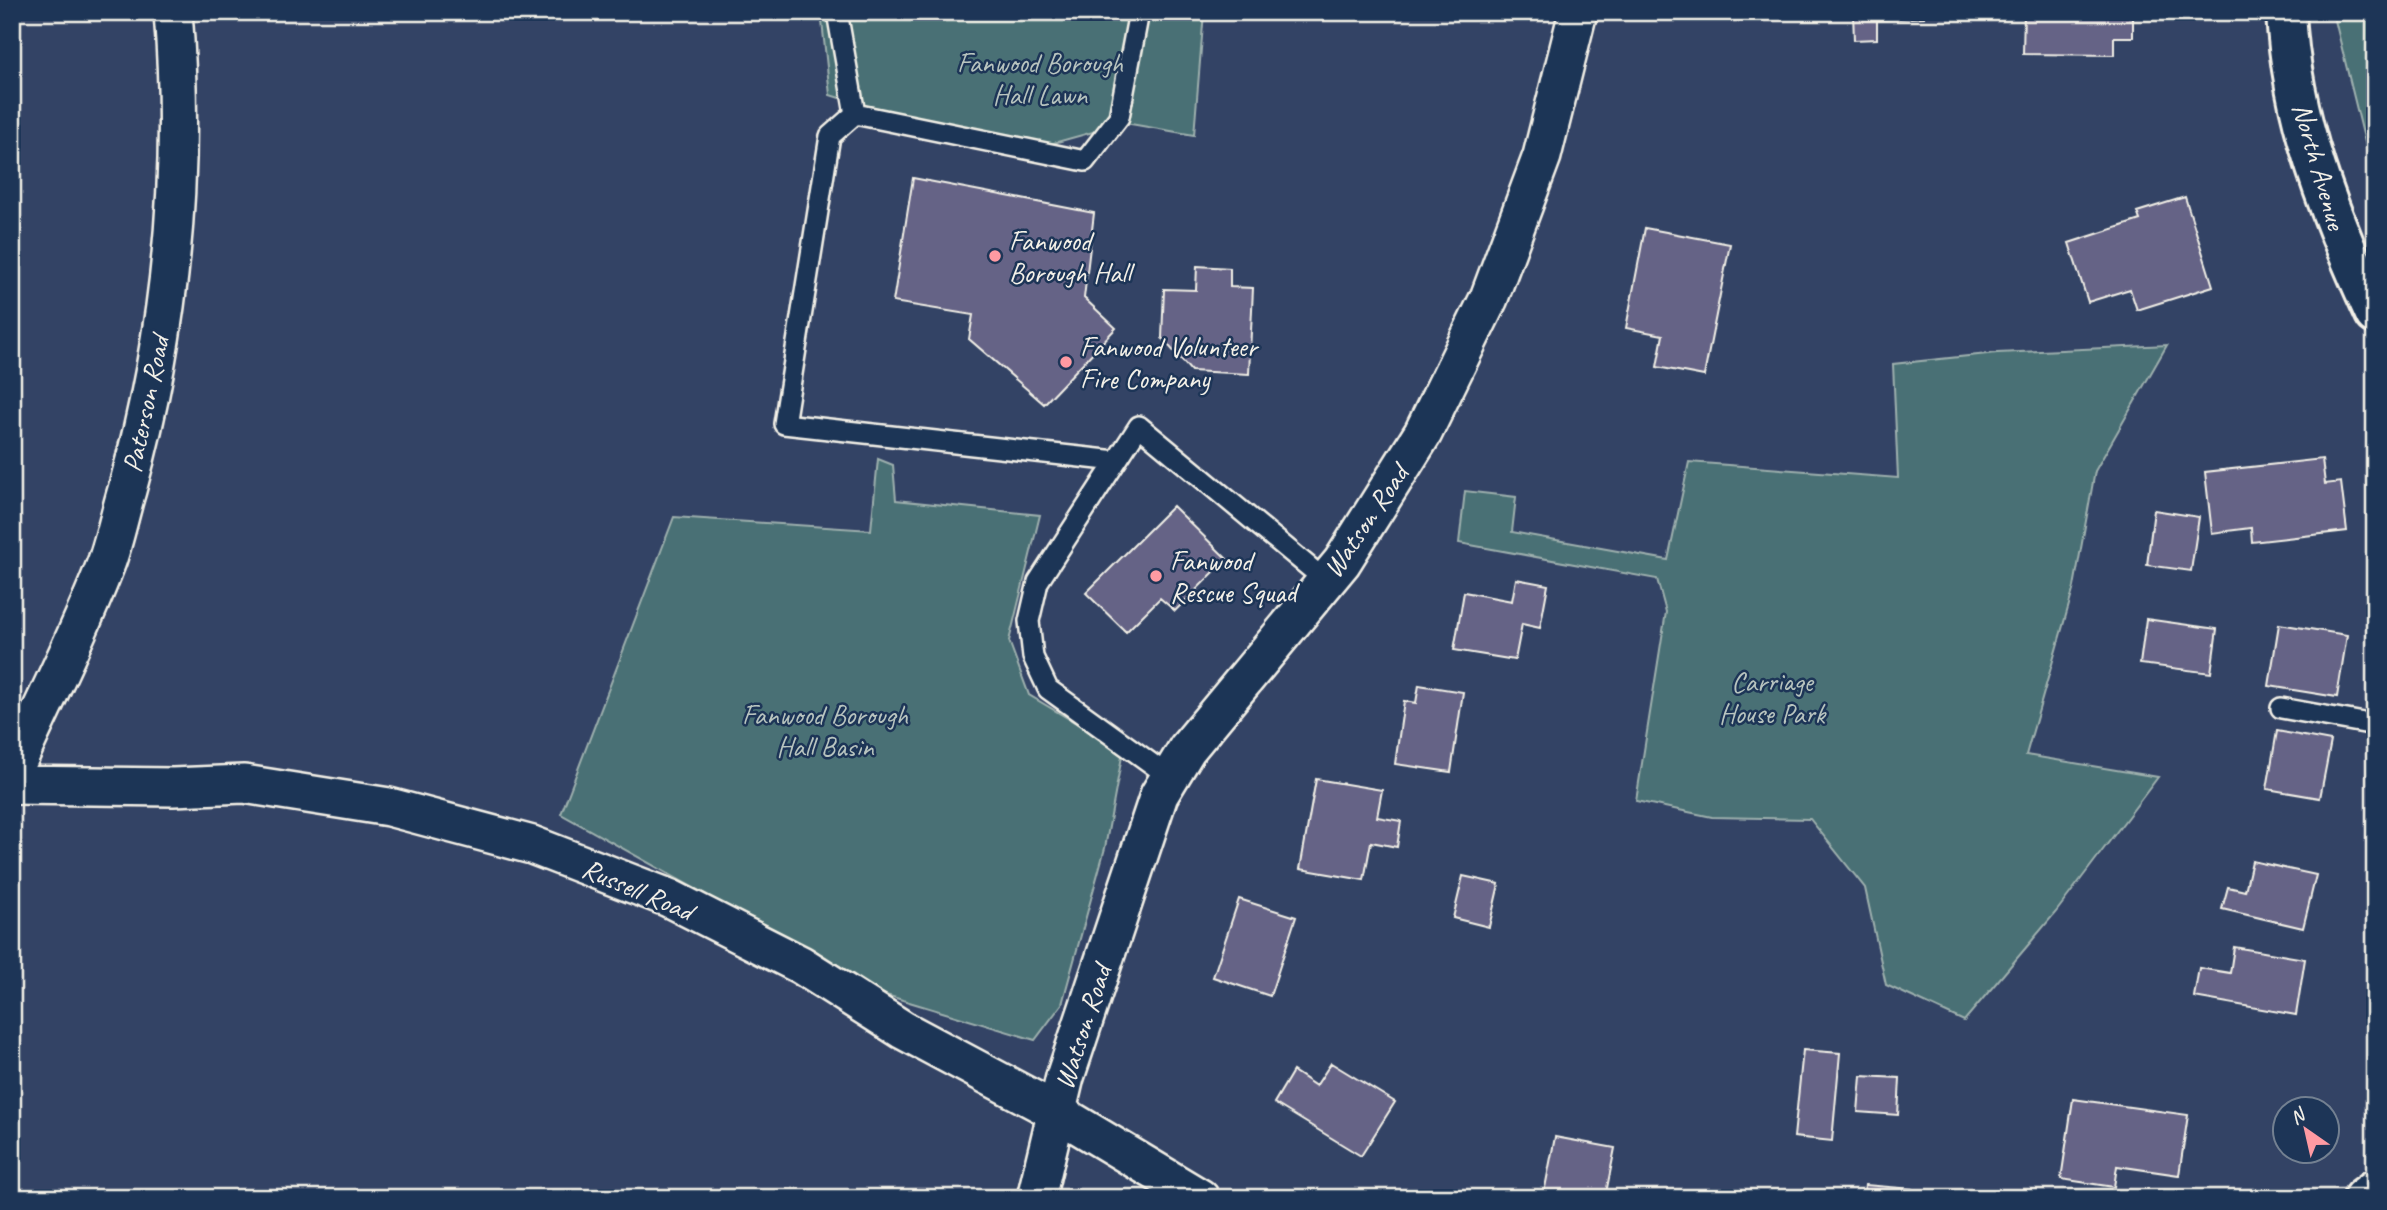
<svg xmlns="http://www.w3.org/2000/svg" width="2387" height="1210" font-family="Caveat,sans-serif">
	<rect width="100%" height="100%" fill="#334365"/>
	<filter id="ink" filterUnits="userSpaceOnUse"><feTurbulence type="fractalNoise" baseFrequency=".0143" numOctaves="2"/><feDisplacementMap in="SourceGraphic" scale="14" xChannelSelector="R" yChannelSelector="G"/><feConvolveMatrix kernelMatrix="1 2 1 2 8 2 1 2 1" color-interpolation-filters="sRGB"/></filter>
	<g filter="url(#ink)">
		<path fill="#497074" stroke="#9eb0ae" stroke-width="2" d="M821 12H1204L1194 135 1125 123 1043 146 906 119 830 95Z
			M2333 12H2375V183Z
			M2167 345 2095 471 2074 587 2026 755 2158 777 2056 912 1964 1021 1886 985 1865 888 1810 819 1712 817 1636 801 1666 612 1657 579 1459 543 1465 491 1516 497 1512 532 1668 560 1689 462 1898 478 1893 364 1997 353Z
			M878 459 893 465 896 500 1040 515 1009 641 1029 695 1123 751 1105 848 1062 1004 1035 1040 886 995 561 814 674 517 871 530Z"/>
		<path fill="#656486" stroke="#f4f1e8" stroke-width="2" d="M1853 12H1924V17L1877 20V39L1854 40Z
			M2024 12H2133V37H2114V55L2023 54Z
			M913 178 1094 213 1084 298 1116 328 1044 404 969 339 973 315 893 302Z
			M2185 197 2213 286 2137 310 2130 289 2088 302 2069 243 2140 220 2137 212Z
			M1645 228 1730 244 1704 376 1657 367 1663 335 1626 328Z
			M1197 266 1230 268V287L1253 288 1249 374 1191 371 1162 338 1164 289 1196 290Z
			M2322 459 2325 484 2341 482 2347 531 2252 542 2251 528 2212 533 2205 472Z
			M1173 506 1227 559 1175 611 1160 598 1126 632 1086 593Z
			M2154 510 2199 517 2191 571 2147 565Z
			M1516 579 1548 585 1540 628 1522 624 1515 660 1454 650 1464 592 1512 601Z
			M2146 619 2217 629 2211 673 2140 664Z
			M2279 624 2347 635 2337 697 2269 686Z
			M1419 685 1463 692 1451 772 1395 764 1404 701 1416 703Z
			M2277 731 2331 741 2320 798 2267 789Z
			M1316 779 1382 790 1377 817 1401 821 1397 847 1371 842 1364 880 1300 869Z
			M2252 861 2316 875 2303 928 2222 909 2228 887 2245 891Z
			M1463 876 1499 884 1489 927 1453 918Z
			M1239 899 1296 917 1270 996 1213 977Z
			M2234 947 2305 959 2296 1015 2194 997 2199 968 2230 973Z
			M1803 1050 1840 1053 1832 1141 1794 1137Z
			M1331 1063 1395 1102 1361 1156 1274 1103 1293 1071 1316 1086Z
			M1861 1076 1900 1078 1898 1115 1858 1112Z
			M2073 1099 2188 1115 2179 1175 2117 1166 2114 1187 2061 1179Z
			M1555 1137 1615 1148 1605 1198H1543Z
			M1865 1185 1912 1189 1911 1198H1863Z"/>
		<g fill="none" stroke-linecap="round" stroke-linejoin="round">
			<g stroke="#f4f1e8" stroke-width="24">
				<path id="service" d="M837 12 855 114
					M1116 461 784 424 830 136 855 114 1085 161 1119 117 1139 12
					M2281 708 2375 725
					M1170 777 1048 689 1033 657 1029 621 1038 582 1139 426 1326 581"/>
			</g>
			<g stroke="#f4f1e8" stroke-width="42">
				<path id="minor" d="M12 774C43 703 80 633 107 561 115 538 120 513 127 490 170 335 186 172 173 12
					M12 785 173 787 244 784 389 807 532 845 669 898 801 965 903 1030 1055 1111 1200 1198
					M1036 1198 1065 1077 1159 795 1187 749 1342 562 1423 433 1489 298 1542 156 1578 12"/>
			</g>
			<g stroke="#f4f1e8" stroke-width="44">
				<path id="tertiary" d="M2286 12C2291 119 2331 219 2375 314
					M2363 1198 2375 1189"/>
			</g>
			<use href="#service" stroke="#1d3557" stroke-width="19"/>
			<use href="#minor" stroke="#1d3557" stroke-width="37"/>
			<use href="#tertiary" stroke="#1d3557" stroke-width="38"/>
		</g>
	</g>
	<g fill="#ff9aa2" stroke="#1d3557" stroke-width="2.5">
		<circle cx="995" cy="256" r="7"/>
		<circle cx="1066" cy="362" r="7"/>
		<circle cx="1156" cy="576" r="7"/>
	</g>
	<g text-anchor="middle" stroke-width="5" stroke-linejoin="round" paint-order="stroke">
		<g font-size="28" fill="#b8c4bf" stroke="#1d3557">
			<text x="1040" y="72">Fanwood Borough<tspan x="1040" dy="32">Hall Lawn</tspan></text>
			<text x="1772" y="691">Carriage<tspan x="1772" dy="32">House Park</tspan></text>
			<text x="825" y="724">Fanwood Borough<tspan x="825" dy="32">Hall Basin</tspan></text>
		</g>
		<g font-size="28" fill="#f4f1e8" stroke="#1d3557">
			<text transform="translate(2320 166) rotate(74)" y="10">North Avenue</text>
			<text transform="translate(145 404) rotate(-78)" y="10">Paterson Road</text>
			<text transform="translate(1365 521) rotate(-56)" y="10">Watson Road</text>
			<text transform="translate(638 889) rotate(23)" y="10">Russell Road</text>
			<text transform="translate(1082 1027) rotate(-72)" y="10">Watson Road</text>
		</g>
		<g font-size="28" fill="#f4f1e8" stroke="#1d3557" text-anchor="start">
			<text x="1009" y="250">Fanwood<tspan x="1009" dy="32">Borough Hall</tspan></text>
			<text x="1080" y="356">Fanwood Volunteer<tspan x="1080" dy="32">Fire Company</tspan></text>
			<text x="1170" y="570">Fanwood<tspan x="1170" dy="32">Rescue Squad</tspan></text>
		</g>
	</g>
	<rect width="2387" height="1210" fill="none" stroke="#1d3557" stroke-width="42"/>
	<rect x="21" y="21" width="2345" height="1168" fill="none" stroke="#f4f1e8" stroke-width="2.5" filter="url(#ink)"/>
	<g transform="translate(2306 1130) rotate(326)"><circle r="33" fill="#1d3557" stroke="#738091" stroke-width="2"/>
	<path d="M0-5L12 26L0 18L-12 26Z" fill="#ff9aa2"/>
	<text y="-10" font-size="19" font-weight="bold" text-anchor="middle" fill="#f4f1e8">N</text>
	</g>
</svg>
